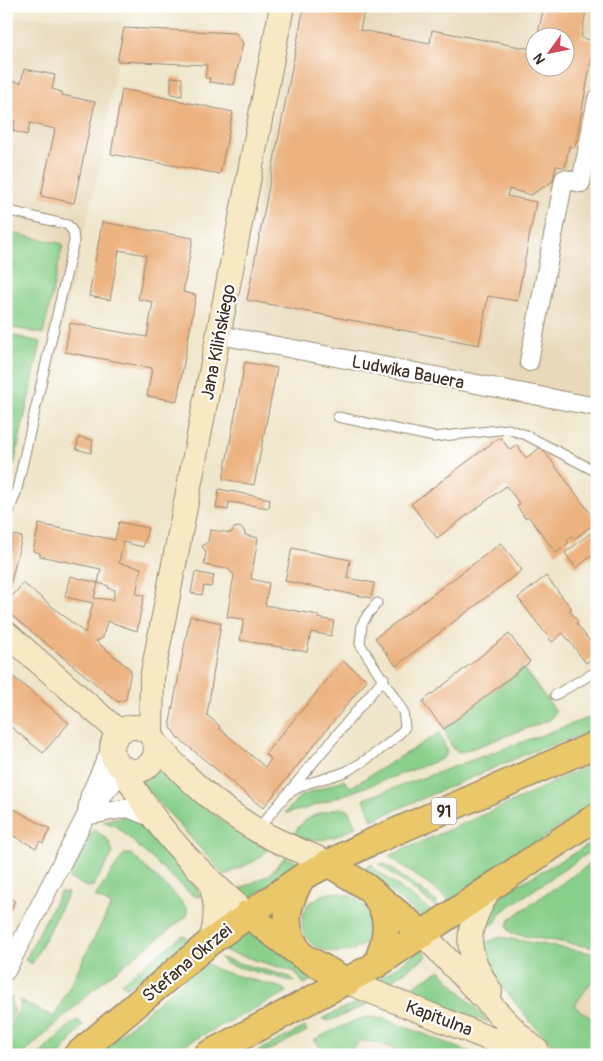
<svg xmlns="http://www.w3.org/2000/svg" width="603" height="1061" font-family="Pangolin,sans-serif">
	<rect width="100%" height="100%" fill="#fff"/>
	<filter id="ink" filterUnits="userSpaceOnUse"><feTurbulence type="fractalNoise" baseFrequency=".02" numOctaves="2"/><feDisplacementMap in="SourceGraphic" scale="10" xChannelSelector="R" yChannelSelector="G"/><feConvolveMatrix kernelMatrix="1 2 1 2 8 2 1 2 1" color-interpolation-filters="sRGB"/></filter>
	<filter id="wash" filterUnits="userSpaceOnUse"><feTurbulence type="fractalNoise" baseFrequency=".0096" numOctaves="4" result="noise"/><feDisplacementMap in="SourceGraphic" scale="20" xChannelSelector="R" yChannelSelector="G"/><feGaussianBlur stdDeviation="1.12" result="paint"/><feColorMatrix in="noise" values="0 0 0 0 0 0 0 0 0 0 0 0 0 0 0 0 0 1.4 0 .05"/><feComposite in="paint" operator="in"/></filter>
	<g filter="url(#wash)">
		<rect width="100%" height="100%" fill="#efe6cb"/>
		<path fill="#e8d9ba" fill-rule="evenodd" d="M293 6H597V407L239 338 244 309 241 302ZM536 38H566V68H536Z
			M6 16 124 21 99 169 59 338 6 327Z
			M597 974V1022L574 1006Z
			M360 1040 378 1043 410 1055H304L318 1047 352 1051Z"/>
		<path fill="#88cf8a" stroke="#627c54" d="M6 232 63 244 43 334 6 326Z
			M6 334 41 342 14 464 6 463Z
			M523 668 556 711 550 720 465 751 458 752 452 748 444 729Z
			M597 715V730L531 752 372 820 364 799Z
			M439 733 447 750 446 755 442 759 305 809 285 813 299 797 343 780 351 787Z
			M597 760V802L449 902 440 893 389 856 526 796Z
			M162 762C196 800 221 826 268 849 258 864 238 866 225 876L140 781 156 770Z
			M340 808 348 810 356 827C335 838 317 845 294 835 301 817 322 812 340 808Z
			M124 816 139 824 197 889 201 897 192 895 117 827 103 821Z
			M94 829 109 841 113 853 93 886 87 887 67 877Z
			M597 840V847L501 912 495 923 484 928 491 904 507 891Z
			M124 854H131L171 891 187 908V916L104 980 22 1055H6V1032L21 1006 19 1000 54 1017 111 905 95 897Z
			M285 857 301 863 249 899 237 890 269 875Z
			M597 859V948L513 934 509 931 507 925 511 918Z
			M372 864 374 868 434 913 424 919 362 869Z
			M385 864 437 902 436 907 379 864Z
			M60 892 68 893 32 964 25 960Z
			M334 892C347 893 363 900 369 913 391 968 278 965 307 905L322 895Z
			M247 928 315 978 304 984 295 972 219 949Z
			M183 935 192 942 126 988 121 983Z
			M500 937 597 954V974L574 1006 597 1022V1055H564L537 1029 488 970 479 945Z
			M422 949 427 956 385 985 376 981Z
			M220 958 291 977 295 982 226 964Z
			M205 962 217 970 282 988 287 992 164 1055H96Z
			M440 970 490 1023 404 992Z
			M12 997 11 1004 15 1010 6 1027 8 1010 6 1008V999Z
			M360 1003 369 1004 329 1021 322 1019 346 1007Z
			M368 1017 385 1019 477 1055H410L378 1043 360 1040 352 1051 322 1049 313 1040 356 1020Z
			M78 1020 83 1025 60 1055H39L72 1023Z
			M305 1027 307 1031 260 1055H250Z"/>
		<g id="blocks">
			<path fill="#ecb280" d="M304 6H365L360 30 430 43 432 30 536 50V68H566V38H537L544 6H597V13L586 11 581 38 595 41 575 147 569 146 565 167 556 166 553 181 531 195 509 189 507 196 536 202 517 301 488 296 479 345 247 300Z
				M124 28 236 33 243 43 234 85 209 82 210 78H205L207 65 117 61Z
				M24 69 55 75 52 89 62 92V95L95 102 74 203 41 196 55 129 30 123 27 135 13 131 15 121 6 119V83L9 80 21 83Z
				M171 77 182 78V96L171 94Z
				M122 89 233 112 220 174 111 154Z
				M102 222 193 238 183 292 196 295 177 401 147 396 152 368 65 352 70 323 147 337 153 302 138 299 146 255 119 250 110 300 89 296Z
				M245 362 277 368 254 485 223 479Z
				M79 437 93 440 91 453 76 449Z
				M500 437 510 450 517 445 526 458 541 447 597 522 574 539 572 536 567 540 569 543 556 553 528 516 525 518 517 506 520 504 506 486 437 538 411 504Z
				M219 489 270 499 269 508 229 502 228 510 216 508Z
				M119 522 148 528 143 547 123 542 119 563 141 568 136 594 144 595 137 631 107 621 103 638 96 641 131 670 126 699 118 702 6 611V604L23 583 85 633 93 603 65 597 70 576 98 583 94 598 113 600 115 590 108 588 109 586 98 583 101 569 40 556V553L33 551 39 524 115 540Z
				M239 527 244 530 245 535 258 538 251 579 269 583 265 605 318 615V618L334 621 331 636 311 632 307 652 240 640 244 619 227 617 234 575 228 569 204 565 206 552 202 546 208 542 210 530 231 533 234 528Z
				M597 528V563L591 556 576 568 565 553Z
				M13 535 22 537 9 589 6 588V559Z
				M501 543 522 570 396 666 375 638Z
				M292 548 350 560 347 578 374 583 371 598 285 581Z
				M195 572 214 576 211 587 204 586 202 595 191 593Z
				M546 576 572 609 569 610 578 621 576 623 597 651V655L586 663 563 633 552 642 518 598Z
				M190 616 221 623 207 715 220 726 219 728 265 767 271 759 265 754 343 661 367 680 263 808 177 737 172 729 170 722Z
				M509 634 530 662 444 729 422 702Z
				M10 674 69 723 43 753 6 723V678Z
				M14 809 50 829 43 843 40 841 36 848 6 832V823Z
				M6 897 15 901 6 919Z"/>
		</g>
	</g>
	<g filter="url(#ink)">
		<use href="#blocks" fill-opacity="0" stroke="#958874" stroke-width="1"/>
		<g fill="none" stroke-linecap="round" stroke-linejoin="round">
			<g stroke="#958874" stroke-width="11">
				<path id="lane" d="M6 210 68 225 73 232 74 241 16 493 6 520
					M338 417 434 437 508 429 526 435 597 472
					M555 695 597 671
					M285 796C305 781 320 781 342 773 356 768 398 739 405 727L403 711 360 644 362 624 368 614 377 603
					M257 830 384 678"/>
			</g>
			<g stroke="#958874" stroke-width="20">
				<path id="street" d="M220 335 597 407
					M529 362 564 179 581 183 597 99
					M87 811 90 795 112 746
					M86 816 128 808 154 818
					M6 971 86 816 124 769"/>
			</g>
			<g stroke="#958874" stroke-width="26">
				<path id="secondary" d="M6 633 119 732
					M112 749a22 22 0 1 1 44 0a22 22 0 1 1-44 0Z
					M151 736 152 678 282 6
					M155 742C183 776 218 807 255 829 278 843 304 852 328 863
					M124 769C149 822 203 876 247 914
					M488 891C464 934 464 949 490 991
					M423 934 518 1034 537 1051
					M210 942C218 921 217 901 210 881
					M348 982 530 1055"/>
			</g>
			<g stroke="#958874" stroke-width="29">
				<path id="primary" d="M328 863 365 886 423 934
					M373 894C393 916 386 941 376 965
					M247 914 301 955 348 982
					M301 955C280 925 286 907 302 877
					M77 1055 210 942 302 877 367 844 597 744
					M207 1055 376 965 597 816"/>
			</g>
			<use href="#lane" stroke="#fff" stroke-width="9"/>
			<use href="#street" stroke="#fff" stroke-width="18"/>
			<use href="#secondary" stroke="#f7e9c3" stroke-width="24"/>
			<use href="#primary" stroke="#eac769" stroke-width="26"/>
		</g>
	</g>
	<g text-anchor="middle" stroke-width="4.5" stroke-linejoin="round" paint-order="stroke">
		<rect fill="#fff" stroke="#766a62" stroke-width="1" x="431.5" y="797.5" width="25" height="27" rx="4"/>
		<g font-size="16" font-weight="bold" fill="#3b2a1e">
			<text x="444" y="817">91</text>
		</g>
		<g font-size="18" fill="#3b2a1e" stroke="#fff">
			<text transform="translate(218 342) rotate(-79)" y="6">Jana Kilińskiego</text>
			<text transform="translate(408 372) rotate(11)" y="6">Ludwika Bauera</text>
			<text transform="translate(187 963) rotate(-40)" y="6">Stefana Okrzei</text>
			<text transform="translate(439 1018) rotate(21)" y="6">Kapitulna</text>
		</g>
	</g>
	<rect width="603" height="1061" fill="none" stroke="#fff" stroke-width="25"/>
	<g transform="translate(550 52) rotate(237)"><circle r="24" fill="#ffffff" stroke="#b1aaa5"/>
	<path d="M0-4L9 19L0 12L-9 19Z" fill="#d1495b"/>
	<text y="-8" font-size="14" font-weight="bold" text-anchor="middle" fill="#3b2a1e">N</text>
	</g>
</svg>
